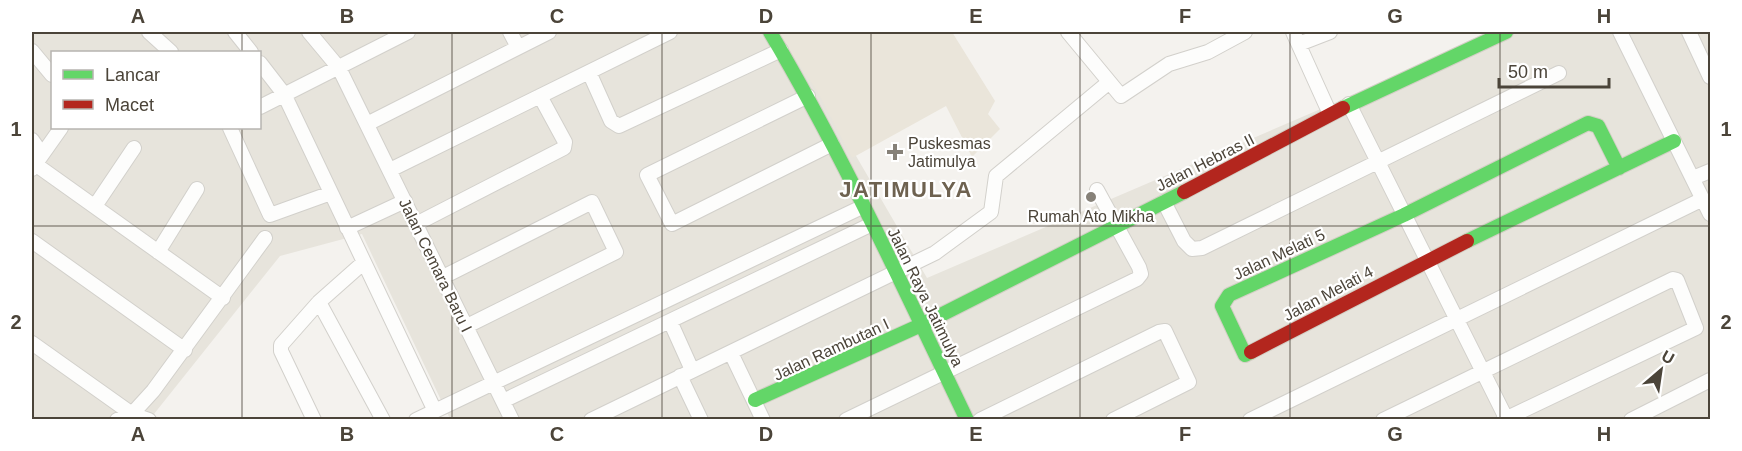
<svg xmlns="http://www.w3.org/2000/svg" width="1742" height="451" font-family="Helvetica,sans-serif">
	<rect width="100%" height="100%" fill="#f4f2ee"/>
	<path fill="#e7e4dc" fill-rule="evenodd" d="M32 32H784L927 278 1500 32H1710V419H450L362 234 280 256 150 419H32ZM52 52H260V128H52Z"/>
	<path fill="#eae5da" d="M777 32H952L995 101 988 114 1000 129 972 157 946 106 852 158 817 91Z"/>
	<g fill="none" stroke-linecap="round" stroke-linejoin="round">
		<g stroke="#d2d0cb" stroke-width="16">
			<path id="street" d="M149 32 171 52
				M235 32 251 52
				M309 32 339 68 512 420
				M510 32 518 47
				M1068 32 1121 96 1169 64 1208 52 1245 32
				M1293 32 1330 114
				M1620 32 1710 214
				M1689 32 1710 77
				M1299 44 1330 32
				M32 51 52 75
				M260 63 284 94 434 409
				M589 72 611 121 619 126 781 50
				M808 96 647 175 672 224 832 144
				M1349 104 1507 420
				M260 107 408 32
				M367 124 549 32
				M230 128 270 215 331 193
				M32 140 42 154
				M35 164 223 298
				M32 169 61 128
				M390 170 670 32
				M1693 178 1710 171
				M1164 202 1184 241 1192 249 1202 248 1559 73
				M95 206 134 148
				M416 224 564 148 565 142 540 96
				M347 228 405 201
				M32 241 185 350
				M158 252 197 189
				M443 277 592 202 616 252 467 326
				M319 302 383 420
				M670 321 692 370
				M32 343 132 414 149 420
				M731 353 763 420
				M680 376 701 420
				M503 401 872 224
				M117 420 132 414 153 391 265 238
				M314 420 281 351V345L319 302 363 263
				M416 420 864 206
				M591 420 935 253 991 212 996 176 1108 83
				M846 420 1137 279 1141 274 1139 267 1097 190
				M980 420 1159 332 1165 331 1189 382 1113 420
				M1250 420 1703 199
				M1383 420 1673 279 1677 280 1696 328 1503 420
				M1631 420 1710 380"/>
		</g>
		<g stroke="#d3cfc5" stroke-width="16">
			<path id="fast" d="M770 32C844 157 904 289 967 420
				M1343 108 1506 32
				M1467 241 1674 141
				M1251 352 1245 355 1222 306 1229 295 1404 215 1588 123 1598 126 1619 168
				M755 400 921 325 1184 192"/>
		</g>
		<g stroke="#d3cfc5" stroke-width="16">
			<path id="jam" d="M1184 192 1343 108
				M1251 352 1467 241"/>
		</g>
		<use href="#street" stroke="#fdfdfc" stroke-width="14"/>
		<use href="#fast" stroke="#63d668" stroke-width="14"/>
		<use href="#jam" stroke="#b3261e" stroke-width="14"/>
	</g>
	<path fill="none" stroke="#4b4439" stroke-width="1.5" stroke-opacity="0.55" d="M242 32V52M452 32V420M662 32V420M871 32V420M1080 32V420M1290 32V420M1500 32V420M242 128V420M32 226H1710"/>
	<g fill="#868178" stroke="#fff" stroke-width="2">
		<path d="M892 143h6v6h6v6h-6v6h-6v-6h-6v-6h6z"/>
		<circle cx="1091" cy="197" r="6"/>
	</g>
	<g text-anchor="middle" stroke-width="4.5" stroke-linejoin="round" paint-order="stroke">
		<g font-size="16" fill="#4b4439" stroke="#fff" text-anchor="start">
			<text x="908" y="149">Puskesmas<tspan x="908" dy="18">Jatimulya</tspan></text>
			<text x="1091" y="222" text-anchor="middle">Rumah Ato Mikha</text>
		</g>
		<g font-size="16" fill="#4b4439" stroke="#fff">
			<text transform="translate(1205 162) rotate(-27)" y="6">Jalan Hebras II</text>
			<text transform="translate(1279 254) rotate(-25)" y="6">Jalan Melati 5</text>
			<text transform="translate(436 265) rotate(64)" y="6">Jalan Cemara Baru I</text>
			<text transform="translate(1328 293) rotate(-28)" y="6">Jalan Melati 4</text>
			<text transform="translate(926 297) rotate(64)" y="6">Jalan Raya Jatimulya</text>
			<text transform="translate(831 349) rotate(-25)" y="6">Jalan Rambutan I</text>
		</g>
		<g font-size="22" font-weight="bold" letter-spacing="1.5" fill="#6e6250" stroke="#fff">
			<text x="906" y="197">JATIMULYA</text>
		</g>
	</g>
	<rect width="1742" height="451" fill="none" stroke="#ffffff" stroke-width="66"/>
	<rect x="51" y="51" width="210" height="78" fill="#ffffff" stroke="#b7b4b0" stroke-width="1.5"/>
	<rect x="63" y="70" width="30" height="9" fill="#63d668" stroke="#b7b4b0" stroke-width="1.5"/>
	<text x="105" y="81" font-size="18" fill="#4b4439">Lancar</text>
	<rect x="63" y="100" width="30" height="9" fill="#b3261e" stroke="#b7b4b0" stroke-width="1.5"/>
	<text x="105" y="111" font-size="18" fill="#4b4439">Macet</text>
	<g transform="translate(1661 370) rotate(29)" stroke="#ffffff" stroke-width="4.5" paint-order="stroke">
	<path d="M0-4.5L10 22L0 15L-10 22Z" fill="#4b4439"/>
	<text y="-9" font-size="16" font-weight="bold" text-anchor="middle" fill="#4b4439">U</text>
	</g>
	<path d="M1499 78v9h110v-9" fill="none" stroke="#4b4439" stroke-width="3"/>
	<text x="1508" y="78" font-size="18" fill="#4b4439" stroke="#ffffff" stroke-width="4.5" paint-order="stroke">50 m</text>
	<rect x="33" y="33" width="1676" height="385" fill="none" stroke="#4b4439" stroke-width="2"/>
	<g font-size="20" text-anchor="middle" font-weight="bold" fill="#4b4439">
		<text x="138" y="23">A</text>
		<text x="347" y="23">B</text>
		<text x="557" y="23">C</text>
		<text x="766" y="23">D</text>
		<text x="976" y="23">E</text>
		<text x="1185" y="23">F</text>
		<text x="1395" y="23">G</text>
		<text x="1604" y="23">H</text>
		<text x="16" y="136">1</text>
		<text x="1726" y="136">1</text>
		<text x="16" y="329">2</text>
		<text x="1726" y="329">2</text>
		<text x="138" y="441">A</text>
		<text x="347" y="441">B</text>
		<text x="557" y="441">C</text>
		<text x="766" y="441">D</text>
		<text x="976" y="441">E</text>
		<text x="1185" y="441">F</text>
		<text x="1395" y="441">G</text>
		<text x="1604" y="441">H</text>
	</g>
</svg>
